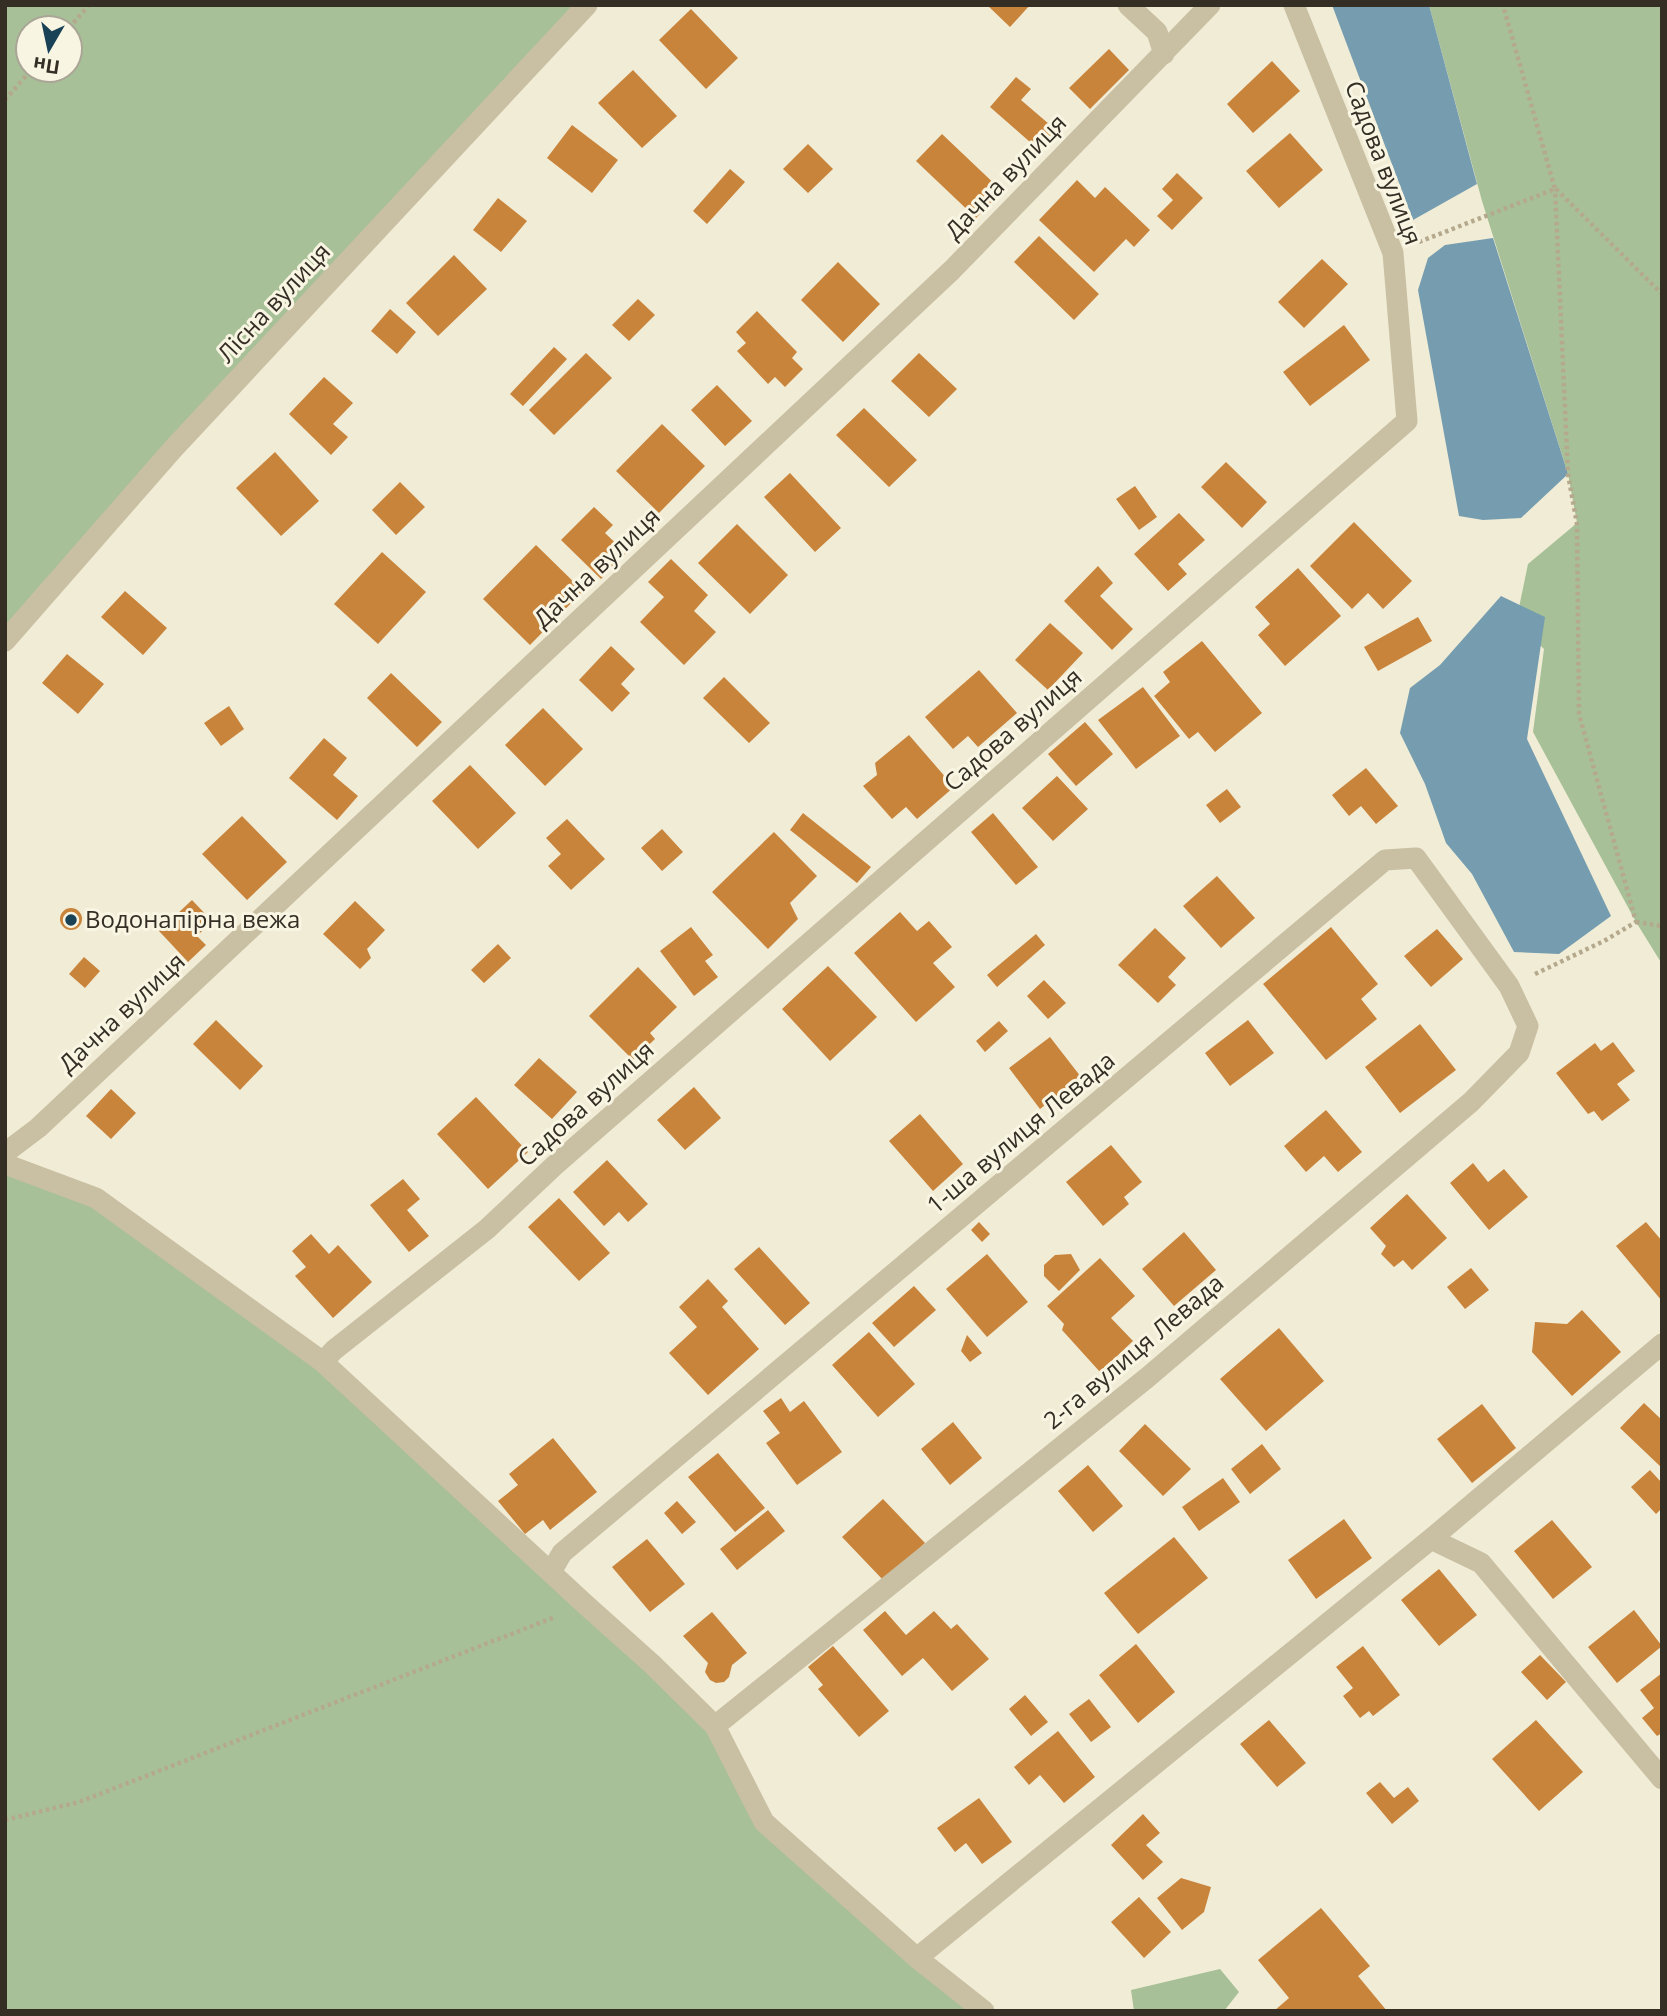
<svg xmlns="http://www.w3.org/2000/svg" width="1667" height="2016" font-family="'Open Sans',sans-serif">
	<rect width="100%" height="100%" fill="#f1ecd6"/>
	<path fill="#a7c097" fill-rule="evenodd" d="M5 5H587L5 641ZM28 28H70V70H28Z
		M1429 5H1662V964L1636 922 1533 732 1544 649 1516 622 1528 564 1577 523 1568 474 1482 201Z
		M5 1164 96 1198 323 1362 715 1726 764 1822 984 2011H5Z
		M1220 1969 1239 1992 1224 2011H1134L1131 1990Z"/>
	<path fill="#759daf" d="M1332 5H1429L1477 184 1413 220Z
		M1493 238 1568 474 1521 518 1483 520 1459 516 1418 290 1428 258 1445 245Z
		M1501 596 1545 617 1527 739 1611 916 1559 954 1514 952 1472 874 1446 843 1425 784 1400 733 1410 688 1440 665Z"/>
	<path fill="#c9843c" d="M987 5H1030L1010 27Z
		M691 9 738 58 706 89 659 40Z
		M1109 49 1129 70 1090 109 1069 88Z
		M1272 61 1300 91 1253 133 1227 104Z
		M633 70 677 116 642 148 598 103Z
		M1016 77 1031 89 1021 100 1056 130 1039 150 990 107Z
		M572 125 618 160 592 193 547 158Z
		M1290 133 1323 170 1279 208 1246 171Z
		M942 134 1002 191 976 218 916 161Z
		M808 144 833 169 808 193 783 169Z
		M730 169 745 182 707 224 693 211Z
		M1177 173 1203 198 1172 230 1157 216 1173 200 1162 189Z
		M1077 180 1095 198 1105 187 1150 230 1134 247 1126 239 1094 272 1039 220Z
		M498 198 527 221 501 252 473 230Z
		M1039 236 1099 294 1074 320 1014 262Z
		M454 255 487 289 438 336 406 303Z
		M1322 259 1348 284 1304 328 1278 302Z
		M838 262 880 304 843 342 801 300Z
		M638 299 655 315 629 341 612 325Z
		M390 309 416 332 397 354 371 331Z
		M757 311 797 352 792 358 803 369 785 387 775 377 768 384 737 351 746 343 736 332Z
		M1344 325 1370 360 1310 406 1283 372Z
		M554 347 567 359 523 406 510 394Z
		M586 353 612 378 554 435 529 410Z
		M919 353 957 389 929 417 891 381Z
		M324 377 353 403 333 424 348 437 331 455 289 414Z
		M717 385 752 421 725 446 691 410Z
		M864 408 917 460 889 487 836 435Z
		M662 424 705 466 659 513 616 471Z
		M275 452 319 501 281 536 236 488Z
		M1226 462 1267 502 1242 528 1201 487Z
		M790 473 841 528 815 552 764 497Z
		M400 482 425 507 396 535 372 510Z
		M1135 486 1157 517 1139 530 1116 499Z
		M594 507 613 525 605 533 626 553 601 579 561 540Z
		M1179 513 1205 540 1178 564 1187 574 1168 591 1134 554Z
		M1354 522 1412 581 1383 609 1368 593 1352 609 1310 566Z
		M737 524 788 575 750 614 698 563Z
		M536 545 583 591 530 645 483 599Z
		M382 552 426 592 378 644 334 604Z
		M671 559 708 595 694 611 716 632 684 665 640 622 664 597 648 582Z
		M1098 566 1113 583 1100 596 1133 629 1112 650 1064 601Z
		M1298 568 1341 616 1285 666 1258 635 1270 624 1255 607Z
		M125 591 167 628 143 655 101 617Z
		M1418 617 1432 641 1378 671 1364 647Z
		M1050 623 1083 653 1048 690 1015 660Z
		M1202 641 1262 713 1215 752 1198 732 1189 739 1154 696 1170 682 1163 672Z
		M611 646 635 669 621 684 630 693 612 712 579 680Z
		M67 654 104 684 78 714 42 683Z
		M979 670 1017 713 978 747 968 736 953 749 925 717Z
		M391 673 442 722 417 747 367 698Z
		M724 677 770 723 749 743 703 698Z
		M1143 687 1180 736 1136 769 1098 720Z
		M229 706 244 729 221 746 204 723Z
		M543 708 583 749 545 786 505 745Z
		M1085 722 1113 754 1076 786 1048 754Z
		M909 735 954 787 917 819 906 807 892 819 863 786 877 775 875 763Z
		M324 738 347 758 333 775 358 796 337 820 289 778Z
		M470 765 516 813 478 849 432 801Z
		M1366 768 1398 806 1376 824 1361 806 1349 816 1332 795Z
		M1057 776 1088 809 1053 841 1022 808Z
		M1227 789 1241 807 1220 823 1206 805Z
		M803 813 871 867 857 883 790 830Z
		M993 813 1038 867 1016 885 971 832Z
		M242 816 287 862 247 900 202 854Z
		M567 819 605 859 571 890 548 866 561 854 546 838Z
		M662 829 683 852 662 871 641 848Z
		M774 832 817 876 790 903 798 919 768 949 712 892Z
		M1217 876 1255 918 1221 948 1183 906Z
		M192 900 212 921 197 936 206 945 188 962 159 931Z
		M355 901 385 930 367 949 371 958 360 969 323 934Z
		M60 919a11 11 0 1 1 22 0a11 11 0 1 1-22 0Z
		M900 912 917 931 929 921 952 947 933 963 955 987 916 1022 854 953Z
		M691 927 713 955 705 961 718 977 694 996 660 951Z
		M1331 927 1378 984 1361 999 1377 1019 1326 1060 1263 984Z
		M1155 928 1186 958 1168 977 1176 985 1158 1003 1118 965Z
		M1437 929 1463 959 1431 987 1404 956Z
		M1036 934 1045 945 997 987 987 975Z
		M498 944 511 958 484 983 471 970Z
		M84 957 100 971 85 988 69 974Z
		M828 966 877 1017 830 1061 782 1009Z
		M638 967 677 1007 650 1033 655 1039 633 1060 589 1016Z
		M1044 980 1066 1003 1048 1019 1027 996Z
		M216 1020 263 1066 240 1090 193 1044Z
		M1248 1020 1274 1053 1230 1086 1205 1053Z
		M999 1021 1008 1031 985 1052 976 1041Z
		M1420 1024 1456 1070 1400 1113 1365 1067Z
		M1050 1037 1081 1077 1040 1109 1009 1068Z
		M1613 1042 1635 1071 1617 1084 1630 1100 1602 1121 1594 1111 1588 1114 1556 1073 1595 1043 1601 1051Z
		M539 1058 577 1092 552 1119 514 1085Z
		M694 1087 721 1118 685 1150 657 1120Z
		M111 1089 136 1113 111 1139 86 1116Z
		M476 1097 528 1152 488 1189 437 1134Z
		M1326 1110 1362 1152 1338 1172 1324 1156 1306 1172 1284 1146Z
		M920 1114 963 1164 933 1191 889 1141Z
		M1111 1145 1142 1182 1124 1197 1129 1204 1103 1226 1066 1182Z
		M607 1160 648 1204 628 1222 619 1212 604 1226 573 1192Z
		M1473 1163 1488 1182 1504 1169 1528 1197 1489 1230 1450 1183Z
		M403 1179 420 1199 407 1210 429 1236 409 1252 370 1205Z
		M1407 1194 1447 1238 1412 1270 1403 1260 1394 1267 1381 1254 1386 1246 1370 1228Z
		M559 1198 610 1253 579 1281 528 1227Z
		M979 1222 990 1234 982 1242 971 1230Z
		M1646 1222 1662 1241V1301L1616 1246Z
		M1184 1232 1216 1270 1174 1306 1142 1269Z
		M311 1234 329 1254 338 1245 372 1282 333 1318 295 1276 306 1267 292 1251Z
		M759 1247 810 1303 785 1325 734 1269Z
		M987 1254 1028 1302 987 1337 946 1289Z
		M1071 1254 1080 1270 1059 1291 1044 1276V1265L1055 1255Z
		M1100 1258 1135 1296 1111 1318 1133 1341 1100 1372 1062 1330 1064 1324 1047 1306Z
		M1471 1268 1489 1290 1465 1309 1447 1287Z
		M708 1279 728 1301 722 1307 759 1349 708 1395 669 1353 697 1327 679 1307Z
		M914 1286 936 1310 894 1347 872 1323Z
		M1582 1310 1621 1352 1572 1396 1532 1352 1535 1322 1567 1324Z
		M1279 1328 1324 1381 1266 1431 1220 1379Z
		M869 1332 915 1384 878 1417 832 1365Z
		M967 1335 982 1353 970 1362 961 1351Z
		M781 1398 790 1412 804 1401 842 1452 797 1485 766 1443 780 1433 763 1411Z
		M1644 1403 1662 1420V1468L1620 1428Z
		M1482 1404 1516 1448 1472 1483 1437 1439Z
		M953 1422 982 1458 950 1485 921 1449Z
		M1145 1424 1191 1469 1163 1496 1119 1451Z
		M553 1438 597 1492 550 1530 543 1520 525 1534 498 1501 518 1485 509 1474Z
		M1262 1444 1281 1469 1250 1494 1231 1469Z
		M718 1453 765 1508 735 1532 688 1477Z
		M1088 1465 1123 1506 1093 1532 1058 1491Z
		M1650 1470 1662 1483V1508L1656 1514 1631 1487Z
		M1223 1478 1240 1502 1199 1531 1182 1507Z
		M883 1499 925 1543 884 1581 842 1537Z
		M677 1501 696 1522 682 1534 664 1513Z
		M768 1510 785 1531 737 1570 720 1549Z
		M1344 1519 1372 1558 1316 1599 1288 1560Z
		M1552 1520 1592 1567 1553 1599 1514 1551Z
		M1174 1537 1208 1578 1138 1634 1104 1593Z
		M647 1539 685 1584 650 1612 612 1567Z
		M1439 1569 1477 1615 1439 1646 1401 1600Z
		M1634 1610 1662 1646 1617 1683 1588 1647Z
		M885 1611 906 1635 934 1611 951 1629 957 1624 989 1659 952 1691 923 1658 902 1676 863 1630Z
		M712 1612 747 1653 732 1665 729 1677 724 1682 716 1683 710 1680 705 1672 708 1663 683 1636Z
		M1136 1644 1175 1692 1138 1723 1099 1675Z
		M833 1646 889 1711 859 1737 818 1689 823 1685 808 1667Z
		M1363 1646 1400 1695 1373 1716 1369 1711 1360 1718 1343 1696 1353 1688 1336 1667Z
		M1540 1655 1566 1682 1547 1700 1521 1672Z
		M1662 1673V1733L1657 1736 1642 1718 1654 1708 1640 1690Z
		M1025 1695 1048 1722 1031 1736 1009 1709Z
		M1089 1699 1111 1727 1091 1742 1069 1714Z
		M1269 1720 1306 1763 1277 1787 1240 1744Z
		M1536 1720 1583 1772 1539 1811 1492 1759Z
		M1058 1731 1095 1777 1064 1803 1040 1775 1029 1785 1014 1767Z
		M1380 1782 1394 1798 1408 1787 1419 1801 1392 1824 1366 1793Z
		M979 1798 1012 1842 982 1864 966 1843 955 1852 937 1828Z
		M1143 1814 1160 1833 1146 1845 1163 1862 1143 1880 1111 1845Z
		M1181 1878 1211 1887 1204 1912 1182 1930 1157 1898Z
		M1139 1897 1171 1932 1144 1958 1111 1922Z
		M1321 1908 1370 1966 1358 1976 1387 2011H1274L1289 1998 1258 1960Z"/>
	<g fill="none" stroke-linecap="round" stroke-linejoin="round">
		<path stroke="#b5a98d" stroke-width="4.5" stroke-dasharray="3.5 3.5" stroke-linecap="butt" d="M69 28 89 5
			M5 100 31 70
			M1556 189 1662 294
			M1419 242 1555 189 1503 5
			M1636 922 1662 926
			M1535 974 1604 941 1636 922 1579 714 1577 524 1568 474 1555 189
			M5 1820 79 1802 555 1617"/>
		<path stroke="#c9bfa3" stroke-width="21" d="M1128 5 1157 32 1164 54
			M5 641 173 449 587 5
			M5 1153 38 1128 952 270 1210 5
			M5 1164 96 1198 323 1362 586 1605 652 1664 715 1726 764 1822 917 1958 984 2011
			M323 1362 334 1350 487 1229 555 1165 1407 421 1393 253 1294 5
			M1431 1539 1481 1563 1662 1779
			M551 1572 562 1553 1385 860 1416 858 1509 986 1528 1026 1519 1053 1471 1102 1148 1377 715 1726
			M917 1958 1431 1539 1662 1344"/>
	</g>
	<circle fill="#1a4256" stroke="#f9f5e3" stroke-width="2.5" cx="71" cy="920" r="7"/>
	<g text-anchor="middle" stroke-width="6" stroke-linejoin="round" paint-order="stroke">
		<g font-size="24" fill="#342e25" stroke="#f9f5e3">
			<text transform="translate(1383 163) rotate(69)" y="8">Садова вулиця</text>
			<text transform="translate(1006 177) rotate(-46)" y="8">Дачна вулиця</text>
			<text transform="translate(274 303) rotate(-47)" y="8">Лісна вулиця</text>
			<text transform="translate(597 568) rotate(-43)" y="8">Дачна вулиця</text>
			<text transform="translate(1013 730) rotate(-41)" y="8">Садова вулиця</text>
			<text transform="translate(122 1013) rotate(-43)" y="8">Дачна вулиця</text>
			<text transform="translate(586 1104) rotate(-42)" y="8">Садова вулиця</text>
			<text transform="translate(1021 1133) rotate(-40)" y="8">1-ша вулиця Левада</text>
			<text transform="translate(1134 1352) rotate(-40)" y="8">2-га вулиця Левада</text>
		</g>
		<g font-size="24" fill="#342e25" stroke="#f9f5e3" text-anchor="start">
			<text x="85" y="928">Водонапірна вежа</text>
		</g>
	</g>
	<rect width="1667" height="2016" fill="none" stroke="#342e25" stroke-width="14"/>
	<g transform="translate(49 49) rotate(189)"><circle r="33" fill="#f9f5e3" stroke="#aaa597" stroke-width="2"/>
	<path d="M0-5L12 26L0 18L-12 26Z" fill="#1a4256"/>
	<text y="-10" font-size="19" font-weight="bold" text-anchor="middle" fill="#342e25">Пн</text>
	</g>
</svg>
